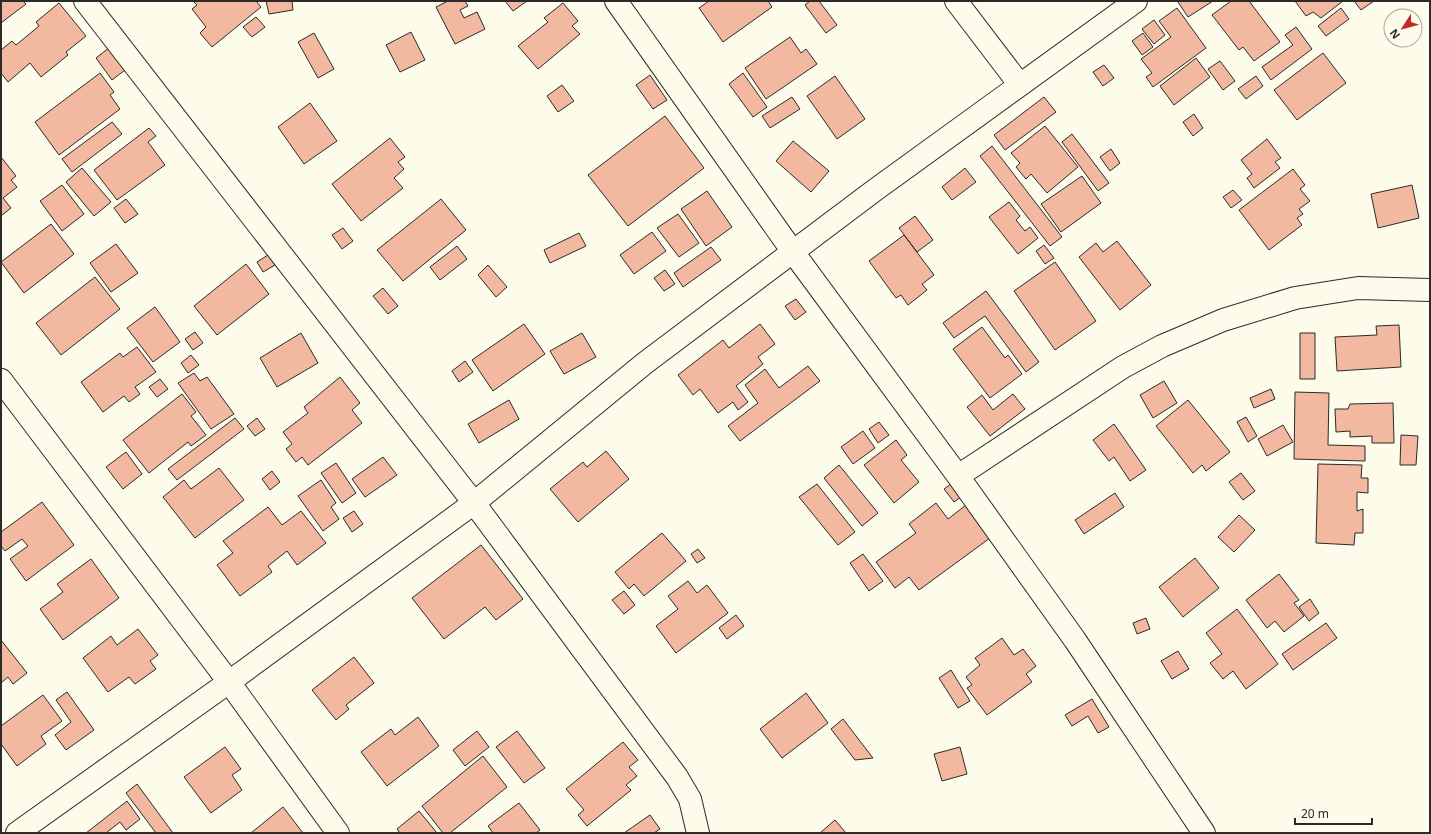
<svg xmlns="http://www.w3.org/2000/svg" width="1431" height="834" font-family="'Noto Sans',sans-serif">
	<rect width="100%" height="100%" fill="#fdfbea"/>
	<path fill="#f2b8a0" stroke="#2b2b2b" d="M1 1H23L26 4 1 23Z
		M193 1H256L261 7 212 47 200 33 206 27 192 9 197 5Z
		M266 1H292L293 10 269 14Z
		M448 1H465L468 6 460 10 464 18 477 12 485 29 455 44 436 7Z
		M505 1H527L513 11Z
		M709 1H768L772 7 723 42 699 8Z
		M810 1H819L837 25 826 33 805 5Z
		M1180 1H1213L1188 17 1178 2Z
		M1231 1H1249L1280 42 1254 61 1243 47 1239 50 1212 15Z
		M1295 1H1343L1321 18 1313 12 1306 16Z
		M1354 1H1374L1361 10Z
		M59 3 86 36 66 52 68 55 41 77 30 63 8 82 1 73V50L12 41 16 45 39 26 36 22Z
		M563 3 578 21 572 26 580 34 538 69 518 46 548 22 544 18Z
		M1177 8 1206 48 1153 87 1146 77 1152 73 1141 59 1171 37 1159 21Z
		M1341 8 1349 19 1326 36 1318 26Z
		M256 17 265 27 252 37 243 27Z
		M1154 20 1165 35 1154 44 1142 29Z
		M1296 27 1312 49 1271 80 1262 67 1293 45 1285 35Z
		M411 32 425 60 400 72 386 45Z
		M314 33 334 69 318 78 298 42Z
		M1143 33 1153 47 1142 55 1132 41Z
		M790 37 801 53 806 49 817 64 766 99 745 68Z
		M109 48 125 70 112 80 96 58Z
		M1323 53 1346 83 1297 120 1274 90Z
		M1196 58 1210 77 1174 105 1160 86Z
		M1220 61 1235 81 1223 90 1208 69Z
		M1104 65 1114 78 1103 86 1093 72Z
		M100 73 114 92 110 95 120 109 59 155 35 122Z
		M743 73 767 107 753 117 729 84Z
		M650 75 667 100 653 109 636 85Z
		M835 76 865 119 837 139 807 96Z
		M1256 76 1263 86 1246 99 1238 89Z
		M562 85 574 101 558 112 547 96Z
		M792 97 800 109 770 128 762 116Z
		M1044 97 1056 112 1005 150 994 135Z
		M310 103 337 141 304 164 278 127Z
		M1194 114 1203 128 1193 136 1183 122Z
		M665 116 704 168 628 226 588 175Z
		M112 122 122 134 72 172 62 159Z
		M1045 126 1078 167 1047 193 1031 174 1026 179 1016 167 1020 163 1011 153Z
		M149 128 156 136 148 142 165 165 117 200 94 170Z
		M1072 134 1109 183 1098 191 1062 142Z
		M390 138 405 157 398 162 404 169 394 178 403 188 361 221 332 184Z
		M1267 139 1281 158 1275 162 1280 168 1254 188 1247 178 1252 174 1241 160Z
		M793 141 829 171 811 192 776 161Z
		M992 146 1062 237 1050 246 980 156Z
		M1111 149 1120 163 1110 171 1100 157Z
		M1 157 16 176 11 180 17 187 3 198 11 208 1 216Z
		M82 168 111 202 94 216 66 182Z
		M965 168 976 182 952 200 942 187Z
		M1293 169 1305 185 1300 189 1310 201 1299 209 1303 214 1297 218 1302 225 1269 250 1239 210Z
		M1082 176 1101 203 1061 232 1041 204Z
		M62 185 84 214 62 231 40 201Z
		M1412 185 1419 218 1378 228 1371 194Z
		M1233 190 1242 200 1231 208 1223 197Z
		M707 191 732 227 706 246 681 209Z
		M126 199 138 214 125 223 114 208Z
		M441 199 466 230 403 281 377 250Z
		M1009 202 1020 216 1016 220 1025 231 1030 227 1038 238 1018 254 989 217Z
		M678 214 699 243 679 257 657 228Z
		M915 216 933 240 917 252 899 228Z
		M51 224 74 254 24 293 1 262Z
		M343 228 353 241 342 249 332 235Z
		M652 232 666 251 634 274 620 255Z
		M579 233 586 246 550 263 544 250Z
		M904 235 934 275 922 284 927 290 908 305 901 295 896 298 869 261Z
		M1117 241 1151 285 1120 310 1079 257 1096 243 1103 252Z
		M116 244 138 273 111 292 90 263Z
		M1044 245 1054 258 1045 264 1036 251Z
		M457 246 467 259 440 280 430 267Z
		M711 247 721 260 683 287 674 273Z
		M268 255 275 265 263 272 257 262Z
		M1055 262 1096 321 1055 350 1014 291Z
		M246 264 269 294 217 335 194 306Z
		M488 265 507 287 496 297 478 275Z
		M665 270 675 284 664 291 654 278Z
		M95 277 120 309 61 355 36 323Z
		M383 288 398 306 388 314 373 296Z
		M986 291 1039 362 1026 372 985 316 954 338 943 323Z
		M796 299 806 312 795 320 785 306Z
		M155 307 180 342 153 362 127 328Z
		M524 324 545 354 493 391 472 360Z
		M760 324 775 344 758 357 763 364 736 386 748 402 738 410 733 402 718 413 700 389 693 395 678 375 723 340 729 348Z
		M1399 325 1401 367 1337 371 1335 337 1377 335 1376 326Z
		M982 327 1005 358 1008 355 1022 374 990 398 953 349Z
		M195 332 203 343 193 350 185 339Z
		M301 333 318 363 277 387 260 358Z
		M582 333 596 357 564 374 550 351Z
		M1300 333H1315V379H1300Z
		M137 347 156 372 135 387 140 394 129 402 124 396 103 412 81 382 120 353 123 357Z
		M191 355 199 365 188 373 181 363Z
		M465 361 473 372 459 382 452 371Z
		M808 366 820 381 740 441 728 426 758 403 745 385 765 369 779 388Z
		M194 373 200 381 207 377 234 414 211 429 178 383Z
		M340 377 360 403 352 410 362 423 308 465 302 457 296 462 286 449 292 444 283 432 308 413 304 407Z
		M160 379 168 389 157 397 149 387Z
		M1164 381 1177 403 1153 418 1140 395Z
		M1271 389 1275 399 1254 408 1250 398Z
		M1295 392 1329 393 1328 445 1365 446V461L1294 459Z
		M182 394 196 412 191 416 206 435 191 446 188 442 149 473 123 440Z
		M1013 394 1025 409 990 436 967 407 982 395 993 410Z
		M509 400 519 419 479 443 468 424Z
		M1188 400 1230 452 1206 471 1202 465 1193 473 1156 426Z
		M1393 403 1394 443H1372V436L1350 437V431L1336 432 1335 409H1348L1350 404Z
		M1246 417 1257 436 1248 442 1237 422Z
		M235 418 244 429 177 480 168 469Z
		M257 418 265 429 255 436 247 426Z
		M879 422 889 435 878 443 869 429Z
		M1114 424 1146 470 1130 481 1114 457 1109 461 1093 440Z
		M1283 425 1293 442 1267 456 1258 439Z
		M863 431 875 448 853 464 841 447Z
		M1401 435 1418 436 1416 465H1400Z
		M896 440 907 455 901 460 919 482 894 503 864 465Z
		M606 451 629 479 578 522 550 489 583 462 587 467Z
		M126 452 142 474 123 489 106 467Z
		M383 457 397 475 365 497 352 479Z
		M336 463 356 493 342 503 321 473Z
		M1318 464 1362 465 1361 478H1368V493L1357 492V511L1363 509V533H1355L1354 545 1316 543Z
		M839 465 878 513 862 526 824 478Z
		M219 468 244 500 195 538 163 497 184 480 191 489Z
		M272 471 280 482 270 490 262 479Z
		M1241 473 1255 491 1243 500 1229 482Z
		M321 480 336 503 331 507 339 519 323 531 298 496Z
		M955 481 965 494 954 502 944 489Z
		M817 484 855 532 838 545 799 497Z
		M1115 493 1124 507 1084 534 1075 520Z
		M42 502 74 545 26 581 10 559 28 546 22 539 5 551 1 546V532Z
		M936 503 948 519 966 505 990 538 919 590 909 577 895 588 876 562 916 533 909 524Z
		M268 507 282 525 301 511 326 543 297 565 287 551 268 566 272 572 240 596 217 565 233 553 223 541Z
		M354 511 363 524 352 532 343 518Z
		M1239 515 1255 530 1234 552 1218 537Z
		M662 533 686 561 644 596 634 584 629 589 615 572Z
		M481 545 523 599 496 620 485 607 444 639 412 598Z
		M698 549 705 558 697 563 691 554Z
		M863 554 883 581 869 591 850 563Z
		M1195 558 1219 588 1183 617 1159 587Z
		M91 559 119 598 63 640 40 609 63 592 57 584Z
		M1279 574 1299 600 1294 603 1304 616 1284 632 1275 621 1267 628 1246 600Z
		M688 581 697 593 707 585 728 613 676 653 656 626 678 609 668 596Z
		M624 591 635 605 624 614 612 600Z
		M1310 599 1319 613 1309 621 1299 607Z
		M1237 609 1278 664 1246 689 1233 671 1223 679 1210 663 1222 654 1206 633Z
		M736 615 744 626 727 639 719 628Z
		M1146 618 1150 629 1137 634 1133 623Z
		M1326 623 1337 638 1293 670 1282 654Z
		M138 629 158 655 150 661 156 669 135 684 129 677 108 692 83 658 111 636 117 645Z
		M1002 638 1014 655 1023 649 1036 666 1026 674 1032 682 987 715 967 688 972 685 966 677 980 665 975 658Z
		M1 640 27 673 13 684 8 677 1 683Z
		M1178 651 1189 669 1172 679 1161 661Z
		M354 657 374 683 346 705 349 709 336 720 312 690Z
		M951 670 970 701 958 708 939 678Z
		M67 692 94 730 66 750 55 735 71 722 56 700Z
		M806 693 828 723 782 758 760 729Z
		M43 695 62 721 41 736 46 744 17 766 1 744V726Z
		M1092 699 1109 727 1098 733 1088 716 1072 726 1065 715Z
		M418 717 439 746 387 786 361 752 391 729 395 735Z
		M843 719 873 758 855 760 831 729Z
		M477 731 489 747 465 766 453 750Z
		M517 731 545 768 524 783 496 747Z
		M623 742 638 760 629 767 637 776 626 785 631 790 587 826 578 815 584 810 566 789Z
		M225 747 241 769 232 775 242 790 211 813 184 777Z
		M960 747 967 774 942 781 934 754Z
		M483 756 507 787 450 833H443L422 806Z
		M137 784 173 833H156L126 793Z
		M127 801 140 819 126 830 120 822 106 833H86Z
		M519 803 540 830 536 833H493L488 826Z
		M283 807 303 833H251Z
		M419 811 437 833H400L397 829Z
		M650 815 660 829 654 833H624Z
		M835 820 846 833H820Z"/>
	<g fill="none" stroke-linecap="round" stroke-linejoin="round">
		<g stroke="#2b2b2b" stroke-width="24">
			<path id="minor" d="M85 1 474 503 677 777 690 799 698 833
				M616 1 793 252 958 476 1075 640 1204 833
				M956 1 1020 85
				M1 380 229 682 338 833
				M958 476 1123 367 1162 346 1223 320 1295 298 1358 288 1430 290
				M17 833 229 682 474 503 645 363 875 190 1136 1"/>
		</g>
		<use href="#minor" stroke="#fdfbea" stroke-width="22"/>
	</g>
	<rect width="1431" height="834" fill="none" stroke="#2b2b2b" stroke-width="4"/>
	<g transform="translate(1403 28) rotate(234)"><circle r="19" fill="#fdfbea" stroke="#a9a89e"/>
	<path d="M0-3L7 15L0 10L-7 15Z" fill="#c62828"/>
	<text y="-6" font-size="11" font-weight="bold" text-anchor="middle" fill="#2b2b2b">N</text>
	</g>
	<path d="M1295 818v6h77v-6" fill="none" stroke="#2b2b2b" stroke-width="2"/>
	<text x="1301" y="818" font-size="12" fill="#2b2b2b" stroke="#fdfbea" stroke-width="3" paint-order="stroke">20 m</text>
</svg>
